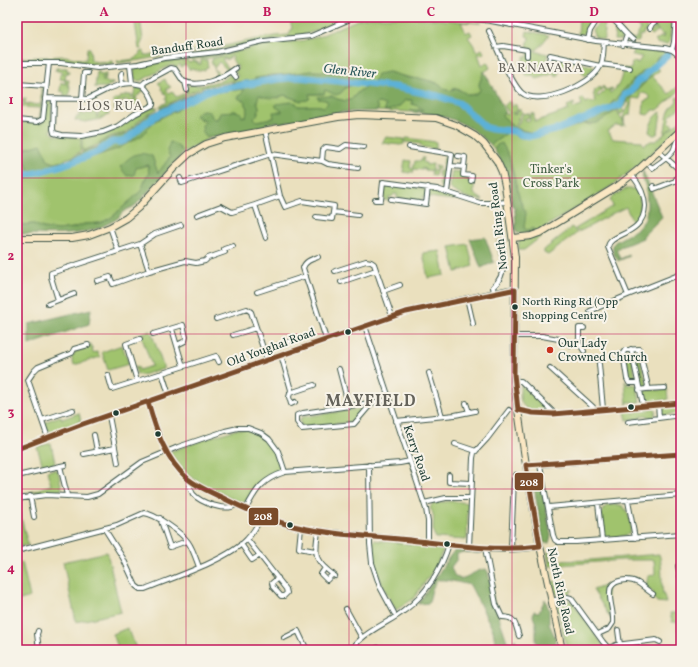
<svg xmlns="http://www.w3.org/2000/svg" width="698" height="667" font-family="Vollkorn,serif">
	<rect width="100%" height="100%" fill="#f7f3e8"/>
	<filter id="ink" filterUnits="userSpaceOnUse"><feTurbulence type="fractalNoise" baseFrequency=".025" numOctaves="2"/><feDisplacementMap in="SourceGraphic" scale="8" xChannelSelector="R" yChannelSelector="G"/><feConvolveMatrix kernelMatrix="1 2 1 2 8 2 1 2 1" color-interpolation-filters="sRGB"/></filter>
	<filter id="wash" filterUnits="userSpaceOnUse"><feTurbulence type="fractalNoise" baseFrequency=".012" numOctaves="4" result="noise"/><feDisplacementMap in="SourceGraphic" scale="16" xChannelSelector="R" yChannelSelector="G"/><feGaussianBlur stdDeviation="0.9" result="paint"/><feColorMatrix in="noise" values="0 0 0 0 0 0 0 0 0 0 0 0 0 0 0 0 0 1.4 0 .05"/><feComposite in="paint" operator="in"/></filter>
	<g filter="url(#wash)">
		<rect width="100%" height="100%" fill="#eae0be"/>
		<path fill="#a0c36d" stroke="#608050" d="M134 17H140L143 40 141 44 142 49H139Z
			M289 17H343V19C328 27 314 32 298 36L204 52 162 56 141 60 118 63 117 61C125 60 139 61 140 52L144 51V55H148C168 54 187 53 207 49 236 45 259 36 289 35L292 28Z
			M370 17H410L481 23 461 22 466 33 470 31 472 35 468 37 473 44 477 52 482 49 484 53 481 55 480 54H478L482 65 487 62 490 68 484 72 479 84 481 89C477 94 472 95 466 95L462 91 454 88 450 91 444 89C436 78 420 81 408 77 402 76 395 74 389 72L358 92 352 99 346 101 337 99 332 96 319 99 326 100 328 103 324 107C315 104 307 107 298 106L296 103 281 110 282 112 277 113 274 118 257 121 254 118 259 107 257 101 259 95 278 98 284 95 301 101 309 94H323L324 90 341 93 355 74 350 71 344 70 333 72 312 71 292 74 270 75 254 80 231 83 238 77 235 71 238 69 237 65 236 66 232 59 233 58 232 56 226 60 225 58 222 59 229 70 228 71 219 62 217 64V65L214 68 220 75 216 77 215 70 211 61 213 60 212 59 257 46 300 41 318 37 359 19Z
			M579 17H597C595 20 593 22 590 25 586 29 586 35 578 35Z
			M602 17H606L609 20 611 19 622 33 621 40H614L616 25 612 21 605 20 603 25H604L603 30H605L604 40 595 37 592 30 600 22Z
			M664 17H673L671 25 670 42 667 44H658L655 41 662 36 663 38 664 34 662 35 654 25 656 26 664 20Z
			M679 17H681V37L676 47 678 19Z
			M640 21 644 26 645 25 649 32 654 29V25L658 31 651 35 647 30 643 33V35H640L639 41 638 42 627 41V39H635L636 37 638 39 636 37 641 29 636 25Z
			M527 31 549 35 537 50 527 48 529 37 526 36Z
			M87 48H90L91 60 96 62 113 61V64H87L60 60 17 61V58L65 56 86 60Z
			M633 49 667 53 656 59 655 64C635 75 625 88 610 105 604 112 542 135 533 133 528 132 522 130 516 128L521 119 523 113 529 114V118H525V120L530 121V115H531V113L534 114V121H537L569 110 567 106 574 103V105L572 106 573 108 582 105 580 99 583 98 586 103 590 101 592 103 596 101 593 94 595 93 594 91 600 87 602 90 597 95 598 97 605 91 602 87 603 86 606 90 612 88 613 89 609 91 610 93C620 87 621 79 623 68L631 69 632 62 638 63 642 57 632 55Z
			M238 50 210 58 163 61 135 66 163 60 201 57Z
			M529 50 548 54 547 62H550L554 58 573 61V62L571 63V64L558 72 559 75 556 77 555 73 537 79 531 75 528 77 522 69 527 67 525 61 520 63 519 62 524 60V56L528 57Z
			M201 60H207L208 67 205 68V70L199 71 191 68 190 70 185 64 181 67 180 64 177 67 171 65 140 81 135 80 134 70 136 68 163 62 188 61 190 63 192 61H195V62H198V64H201Z
			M574 62 593 66V70L585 76 578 65 577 66Z
			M56 68H67V71H70V73H66L65 80H69L68 86H70L69 96H64V92L60 91 61 82 65 84 67 83H65V80L60 79V74H62V72L57 71V69L55 71Z
			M657 68 660 70 652 76 669 94 681 84V89L658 110H653L648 115 643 114 644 101 650 99C649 94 645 93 640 93V99L632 98 630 115H628L624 118 625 126 623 117 630 104 628 102 626 103 625 106 622 109 624 111 622 114H619V109L617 112 623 120V126L616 125 608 131 613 139 641 141 644 145 651 141H656L681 120V126L639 164 613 185 540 230 528 233 517 232C514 225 517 218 515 211 515 208 513 205 512 202 507 177 507 166 491 145L508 132H512L515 136 529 138 554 133 584 123 590 125 615 112 637 91 651 76 650 75Z
			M97 71H99V74L106 73V75L102 76V78L106 76V79L102 81H106L108 83H113V84L104 88 103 87 95 88Z
			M230 75 235 79 231 81 203 87 187 94 186 93 188 86 189 85H204L205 84 220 81Z
			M165 79 167 84 171 87 166 89 168 93 172 91 176 97 185 93 186 95 160 108 159 107 167 102 166 98 167 97 161 88 162 87 158 83Z
			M139 87 144 91 136 97 139 106 140 105 141 108 138 109 134 101 129 104 128 100H125L124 99V101L117 102 120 105 124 104 125 105 121 106 122 108 120 109 118 106 116 107 117 109 115 110 114 107 116 106 113 101 116 99H120V97L126 96V95H131V98L133 100 135 99V98H133V95H135L136 89H138Z
			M41 88 43 90 40 118 39 119 41 108 19 107 21 104 24 105V103L19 101V98H21L22 101 23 98 26 99 25 102 26 103 27 105H28V103L36 105 41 104Z
			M244 89 243 92 240 95 248 108 246 116 242 117 235 111 221 112 217 119H214L212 117 199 119 204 120 206 121 203 133 209 138 184 152 175 144 170 157 158 174 152 156 136 168 148 165 149 174 146 178 141 191 112 217 101 223 84 224 73 228 58 230 43 228 34 224 21 225 17 198V153L22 154 30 171 40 170H49L117 149 148 129 153 122 168 114 178 110 183 105 207 93Z
			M679 97 681 99V106L669 117 671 119 669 121 673 126 664 134C668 121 664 113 677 101L676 98Z
			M50 100 52 103 51 132 55 135 81 138V151L72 157 65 159V161L54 163 48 160 41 145 25 149 17 142V122L42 123 44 120 47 103Z
			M405 100H412V104L420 107 423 110H411V112L394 111 393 112 377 111 378 109 376 104 379 103 385 105V111C394 110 400 107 405 100Z
			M509 101 511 104 510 105 512 107 515 104 517 106 516 107 518 109 514 114 513 112 512 113 515 115 519 109 522 111 519 118H517L519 119 514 128 502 115 504 113 507 115 509 113 504 106Z
			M102 107 104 112H108L109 114 105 116V117L102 119 101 116V119L85 122 75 120 76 117H80L79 116V113H83V115H85L87 113 91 114H93L92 110 95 109 97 118 99 112 98 110Z
			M154 107 158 108 146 115 125 133 108 137 97 145 82 151V138C90 137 99 136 107 133 124 127 137 113 154 107Z
			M661 112 658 133 655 135H653L649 132C650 123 654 117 661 112Z
			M386 137 404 139V144L400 145 382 143Z
			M407 138 436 142V149L421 147V144H420L405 142V139Z
			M422 158H424L423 162 426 163V165L433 164 432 170H435L436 165 439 166V169H437L435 176 431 175 432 171 425 170V169L422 168V170L414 169 413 173 411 171 410 173 403 172 405 160 411 161 410 168 413 169 415 161H421Z
			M444 158H447L443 188 440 187V184H439V182H440L441 177 438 176 440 174H438L439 171H442Z
			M452 171 461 172V176L468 178V182L474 183V194L483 200C471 200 458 195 449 188Z
			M389 184 425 189 426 191 425 197H423L421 201 397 198V194H394L392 197H389V201L384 200 385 188Z
			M432 189 455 197 454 200 428 197 429 191Z
			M625 189H635C643 198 642 215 633 223L626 207C609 214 595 225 578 232L575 229 613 206 610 200 611 198Z
			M572 227 577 233 548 255 544 253V250Z
			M547 232 524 250H518L519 241 539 236Z
			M504 240 506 254 499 255 497 241Z
			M468 244 473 266 456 272 450 247Z
			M440 251 445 275 428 278 423 253Z
			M151 331 163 366V369L142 375 137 374 135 367H138L139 370 152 366 141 335 142 333Z
			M89 344H91L93 353 97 352 100 357 74 365 71 356 74 355 75 352 90 347Z
			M122 345 129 364 108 370 102 352Z
			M635 351H637L638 353 647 384 645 387 641 388 634 353Z
			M631 352 636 381H630L628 379V371L627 370V360L626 359 625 353Z
			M625 381 628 385 634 384 637 386 640 402H628L627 405Z
			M521 385 549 410V411C535 411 521 413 520 395 520 391 520 388 521 385Z
			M652 390H667L668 399 666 400 644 401 642 393 644 391Z
			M681 406V413L664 415 661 413V409L664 407Z
			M365 408 354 422 304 427 301 425 300 420 302 417Z
			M624 408 633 411V413L636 412V411L655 409 656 411 654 417H648L647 415 641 416V418L627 420Z
			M79 413 81 421 53 432 47 430 45 423 47 421 60 416 62 419Z
			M238 429C243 430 249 429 254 431 270 437 276 453 281 468 273 474 266 476 258 484 252 490 250 499 242 504L198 482 186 472 169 452 217 435Z
			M51 443 55 463 43 466 37 447Z
			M55 469 58 471 62 489 59 492 45 491 28 493 51 485 47 471Z
			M17 501 28 545 17 547Z
			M453 501 468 503 467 538 466 540 436 538C429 529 438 517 430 508L433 503Z
			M608 505H621C629 510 633 526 629 534 624 536 611 539 606 536 601 533 601 514 603 509 605 507 606 507 608 505Z
			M374 540 444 548 435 568 413 599 396 610C382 586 374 570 372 543Z
			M549 551 550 563 551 560 560 561 590 560 659 554C663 564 661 582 663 595H664L666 603 657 602 654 599 653 592 646 587 648 576 654 575 655 572 654 560H622L549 566 547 553Z
			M107 552 121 612 76 622 63 562Z
			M22 562 30 597 17 601V564Z
			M555 581C557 588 565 592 573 590L569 594H555L552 582Z
			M607 585V599L611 619 593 590Z
			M567 601H570L573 603 603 645 608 650H567L557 605Z
			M670 613H681V632L678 631V622H672Z
			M127 628 137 650H119L113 634Z"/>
		<path fill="#80a960" stroke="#50734a" d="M667 53 669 57 650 74 651 76C636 92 620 109 601 121 593 126 590 122 583 124 568 127 524 148 513 133L516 128C522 130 528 132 533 133 542 135 604 112 610 105 626 88 634 76 655 64L656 59Z
			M344 70C350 71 355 74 361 73L362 81 345 88 341 93 336 95 325 90 324 94H309L310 98 308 100 301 101 284 95C275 99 268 99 259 95L257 101 259 107 258 114 254 118 257 121 274 118 273 112H282L281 110 276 107V104L291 102 296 103 298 106C307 107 315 104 324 107L328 103 326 100 318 99 317 97 332 96 337 99 346 101 352 99 358 92 374 82 377 74 389 72 409 78 423 79 440 84 444 89 450 91C461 83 468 104 480 90L479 84 484 71 505 111 502 115 514 128 512 132H508L491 145C469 124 450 115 420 113V111H418V113L411 112V110H423L420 107 412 104V100H405C400 107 394 110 385 111V105L379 103 376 104 378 109 377 111 342 112 282 123C276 121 267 122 263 127L209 138 203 133 202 125 206 121 195 116 199 111 204 110 210 112 212 117 214 119H217L221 112 235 111 242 113V117L246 116 248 108 244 101 238 98 240 95 243 92 244 89 207 93 183 105 178 110 168 114 153 122 143 135 117 149 59 168 49 170H40L29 171 22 154 17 153V142L25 149 41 144 48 160 50 162 54 163 69 160 86 150 97 147 106 139 126 134 148 115 202 89 231 83 254 80 255 78 312 71 333 72Z
			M170 142 175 144 184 152 136 205C131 208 127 209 123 212 121 214 120 215 119 217 116 220 109 223 105 225 79 238 46 234 17 234V198L21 225 34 224 43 228 58 230 73 228 84 224 101 223 112 217 141 191 146 178 149 174 148 165 136 168 134 175 127 176 120 167C130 156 137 150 152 156L158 173 170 157 167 151Z
			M502 143 509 156 520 200 526 213 524 228 527 230 533 228 534 232 523 234 518 233 516 230 515 209 512 204 508 177 503 164 494 150 497 145Z
			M643 171 662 217 643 236V238L616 249 620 259 629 255 630 256 618 261C614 255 610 248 615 242 643 226 650 225 646 189 645 182 641 179 643 171Z
			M485 237 494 262 481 268 470 239Z
			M91 309 89 324 29 345V324Z
			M532 476H540L551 536 549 543H544Z
			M462 547 469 551 474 550H480L479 553 463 552 457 554V559L451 567 454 575 460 579C469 577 476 570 486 569L488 572 495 606 507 641 513 644 515 639 518 647 522 648 523 650H500L495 642 493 630 470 585C459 583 449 579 437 580L432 589 429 603 418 604 450 556 455 550Z
			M545 599 549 610V624L555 637 557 650H543L536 642V624L533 616 534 611 539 612Z"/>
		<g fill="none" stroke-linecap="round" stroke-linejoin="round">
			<path stroke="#5bb1d7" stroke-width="7" d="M677 47 681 44
				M17 166V169L23 173 24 176 60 166 83 158 99 151 112 142H121L126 140 145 123 151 120 153 117 207 91 278 79 298 77 396 87 438 96 459 103 485 127 491 129 513 131 522 135 531 136 556 130 612 108 616 106H620L624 95 631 92 638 81 644 78 647 73 668 55"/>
		</g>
	</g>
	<g filter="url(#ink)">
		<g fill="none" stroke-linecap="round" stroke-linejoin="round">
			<g stroke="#3d5549" stroke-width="6">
				<path id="minor" d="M461 17 491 21 596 41 665 48 672 50 681 57
					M610 17C619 24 624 32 633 40
					M510 25V17
					M650 28 652 24 661 17
					M489 31C496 46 511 84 522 93 539 107 591 85 600 67 604 60 603 50 604 43
					M588 40 590 31 599 17
					M623 45 627 34
					M496 47 503 46 527 50V56
					M672 50 674 42 676 17
					M549 61 550 55 600 66
					M17 63H61L97 68 138 64 164 58 217 52 264 41 311 36 355 17
					M601 64 630 68
					M130 65 132 83
					M232 72 236 77
					M185 82 187 90
					M17 84 46 86
					M122 84 121 76 122 73
					M142 85 145 82 171 68 175 69 183 81C199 89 223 78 236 68
					M45 98 88 99 108 89 122 84 132 83 142 85
					M54 99 53 129 54 133 62 135 81 136 103 132 118 126 135 114 153 105C154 99 147 89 142 85
					M82 99 84 73H88
					M17 120 37 122 43 119 49 63
					M265 130 280 196 285 207 302 201 334 206 332 219 316 217
					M409 147 452 154 447 192
					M658 151 681 171
					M322 161 328 164 358 168
					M451 166 464 167 465 157 458 156
					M650 166 652 168C658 164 668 158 673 151 677 144 673 143 681 137
					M464 167 463 175 472 176 471 181
					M180 178 182 183 271 154 322 161 323 150 326 147 340 149 346 145 364 147
					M653 186 654 189 675 181 681 171
					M391 199 426 204 428 187
					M375 200H381L383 182 437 189 480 203H491L508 202
					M333 212 358 215
					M197 215 221 206 232 212 255 205
					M110 227 118 250
					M266 238 255 205 280 196
					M140 244 149 271
					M318 257C312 259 305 261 303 268L326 339
					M335 271 366 261 371 262 374 264 392 316
					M97 281 110 277 113 284 149 271 185 261 196 263 205 261 208 258 225 252 224 249 233 246
					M341 282 376 270
					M383 291 400 285
					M257 292 306 276
					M494 293 493 287C501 280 504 270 503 260
					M628 295 681 274
					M467 298 473 324
					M58 300 51 277V273L54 272 140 244 155 234 181 225
					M48 304 74 294
					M590 311 628 295 608 247C609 233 644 236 645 206 645 195 639 184 632 175
					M216 319 247 309 251 312 267 360
					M365 326 426 509 428 521V542
					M584 328H579V343L584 351
					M172 329 183 366
					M153 334 183 325 186 337 185 341 177 345
					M233 335 256 328
					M514 336H542L564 340 571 345 579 343
					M631 349 643 405
					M264 350 300 338
					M281 355 291 390 289 397 291 404 295 402
					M599 364 603 409
					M550 368 593 407 594 410
					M339 369 349 407
					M162 373 169 395
					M429 373 442 416
					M108 375 112 389 216 356 219 362
					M137 381 126 344 140 339
					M514 381H521L553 412V414
					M637 383H629L627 379 623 353 625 350 639 349 648 386 646 389 639 390
					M646 389 665 388
					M290 393 314 385
					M372 403 354 424 302 429 297 422V415L303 413 389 400
					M466 403 469 412
					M658 404 659 418
					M518 410 533 413 553 414 681 403
					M109 416 118 463
					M42 420 73 410
					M396 421 455 415 475 411
					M628 422 681 415
					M94 435 97 451
					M48 438 28 380 34 371 38 367 72 353 74 349 88 345
					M455 444 476 451
					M84 454 115 448
					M369 465 370 544 372 563 380 587 394 613
					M526 465H540L681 454
					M540 465 553 535 555 540 558 542H576L681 534
					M60 466 67 495
					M449 475V482L471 483
					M17 476 65 465
					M188 479C189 484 190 489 193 494 201 503 226 512 236 505
					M30 496 34 517
					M17 499 46 495 87 497 98 494 142 462 178 447 225 431 238 428H248L261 433 269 439 278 451 285 472
					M628 501 635 538
					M424 503 446 498H471
					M598 503 602 540
					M549 507 681 495
					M246 509C256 489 263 479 285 472L400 463 410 461
					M160 518 170 547 187 541
					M104 528 123 558 136 586 140 589H145C172 578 228 560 247 539 253 533 258 524 262 516
					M301 528 299 548 315 551
					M318 531C315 556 313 560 335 576
					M247 539 286 589 287 593 284 596H281L273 587 272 583 278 578
					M241 544 252 560 260 555
					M469 547 473 458 474 453 487 439 509 410
					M485 548 496 604 502 617C516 617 515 624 519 636
					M511 548 514 479 516 475
					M17 551 117 525 144 513C155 514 181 532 188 542 193 549 196 559 199 567
					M678 566 681 579
					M325 568 321 574 327 580 333 574
					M551 601 567 597 571 598 603 642 610 650
					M346 609 362 638
					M618 630 620 645
					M38 631 37 634 39 650
					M598 634 609 629 613 623C614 612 609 602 610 592 610 579 629 578 638 583 643 586 648 591 653 594
					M284 638 298 631 307 650
					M609 648 616 645 656 640 660 642
					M351 650C354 646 357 642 361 639 374 627 392 621 405 610 426 595 442 568 449 544
					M373 650 377 648 378 650"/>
			</g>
			<g stroke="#3d5549" stroke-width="7">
				<path id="tertiary" d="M148 402C156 430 165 459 188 479 199 488 213 493 225 499 249 511 275 523 301 528 337 535 374 536 410 540 452 545 498 554 540 546
					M17 449 83 424 406 312 507 290H515"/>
			</g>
			<g stroke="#3d5549" stroke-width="8">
				<path id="secondary" d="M17 238H72L89 235 110 227 126 218 138 208 174 168 189 154 206 144 225 138 338 117 359 115 436 118 456 125 475 136 484 144 497 161 502 172 505 186 515 257 514 374 516 396 526 465 539 541 562 650
					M513 238 531 236 542 232 619 185 639 169 681 130"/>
			</g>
			<use href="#minor" stroke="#fff" stroke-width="4"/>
			<use href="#tertiary" stroke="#fff" stroke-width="5"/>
			<use href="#secondary" stroke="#fae7c3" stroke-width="6"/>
			<g stroke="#f7f3e8" stroke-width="8">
				<path id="bus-1" d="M148 402C156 430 165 459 188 479 199 488 213 493 225 499 247 510 269 520 293 526 331 535 371 536 410 540 454 545 496 552 540 546L526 465 681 454
					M17 449 83 424 406 312 512 290H515L514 374 518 410 533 413 553 414 681 403"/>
			</g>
			<use href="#bus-1" stroke="#7a4b2a" stroke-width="5"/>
		</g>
	</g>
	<path fill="none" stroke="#c2185b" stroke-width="1" stroke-opacity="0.55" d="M186 17V650M349 17V650M512 17V650M17 178H681M17 334H681M17 489H681"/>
	<g fill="#1f3d34" stroke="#f7f3e8" stroke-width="1.5">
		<circle cx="515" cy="307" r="3.5"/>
		<circle cx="348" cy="332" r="3.5"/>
		<circle cx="631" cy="407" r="3.5"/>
		<circle cx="116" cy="413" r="3.5"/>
		<circle cx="158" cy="434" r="3.5"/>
		<circle cx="290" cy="525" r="3.5"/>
		<circle cx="447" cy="544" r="3.5"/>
	</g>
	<circle fill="#c8321e" stroke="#f7f3e8" stroke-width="1.5" cx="550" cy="350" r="4"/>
	<g text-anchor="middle" stroke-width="4" stroke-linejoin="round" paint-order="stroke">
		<g font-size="11" fill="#1f3d34" stroke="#f7f3e8" text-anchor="start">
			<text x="522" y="305">North Ring Rd (Opp<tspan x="522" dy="14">Shopping Centre)</tspan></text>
		</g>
		<g font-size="12" fill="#1f3d34" stroke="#f7f3e8">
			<text transform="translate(187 46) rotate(-8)" y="4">Banduff Road</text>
			<text transform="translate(498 226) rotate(-97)" y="4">North Ring Road</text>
			<text transform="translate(271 347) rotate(-20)" y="4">Old Youghal Road</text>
			<text transform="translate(417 453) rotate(71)" y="4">Kerry Road</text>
			<text transform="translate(561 591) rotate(78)" y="4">North Ring Road</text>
		</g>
		<g font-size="12" fill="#3f5e42" stroke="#f7f3e8">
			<text x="551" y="173">Tinker's<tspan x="551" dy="14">Cross Park</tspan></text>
		</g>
		<g font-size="12" fill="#1f3d34" stroke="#f7f3e8" text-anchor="start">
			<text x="558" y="347">Our Lady<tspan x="558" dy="14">Crowned Church</tspan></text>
		</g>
		<g font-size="13" letter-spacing="1" fill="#65635b" stroke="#f7f3e8">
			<text x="541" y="72">BARNAVARA</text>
			<text x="111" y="110">LIOS RUA</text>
		</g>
		<g font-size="13" font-style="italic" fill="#2e5a5d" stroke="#f7f3e8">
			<text transform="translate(350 70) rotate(6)" y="5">Glen River</text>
		</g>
		<g font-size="16" font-weight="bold" letter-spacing="1" fill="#65635b" stroke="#f7f3e8">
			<text x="371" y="406">MAYFIELD</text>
		</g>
	</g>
	<g stroke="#f7f3e8" stroke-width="1.5">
		<rect x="514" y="472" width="30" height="19" rx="4" fill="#7a4b2a"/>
		<rect x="248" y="507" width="31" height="19" rx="4" fill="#7a4b2a"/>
	</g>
	<g font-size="11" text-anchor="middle" font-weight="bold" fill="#fff">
		<text x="529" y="486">208</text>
		<text x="263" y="520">208</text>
	</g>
	<rect width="698" height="667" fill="none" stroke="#f7f3e8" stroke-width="44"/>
	<rect x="22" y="22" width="654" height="623" fill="none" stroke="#c2185b" stroke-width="1.5"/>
	<g font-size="13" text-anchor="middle" font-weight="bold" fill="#c2185b">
		<text x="104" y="16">A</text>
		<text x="267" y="16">B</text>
		<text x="431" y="16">C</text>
		<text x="594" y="16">D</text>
		<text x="11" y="104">1</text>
		<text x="11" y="260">2</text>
		<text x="11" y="416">3</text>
		<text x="11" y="572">4</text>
	</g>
</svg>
